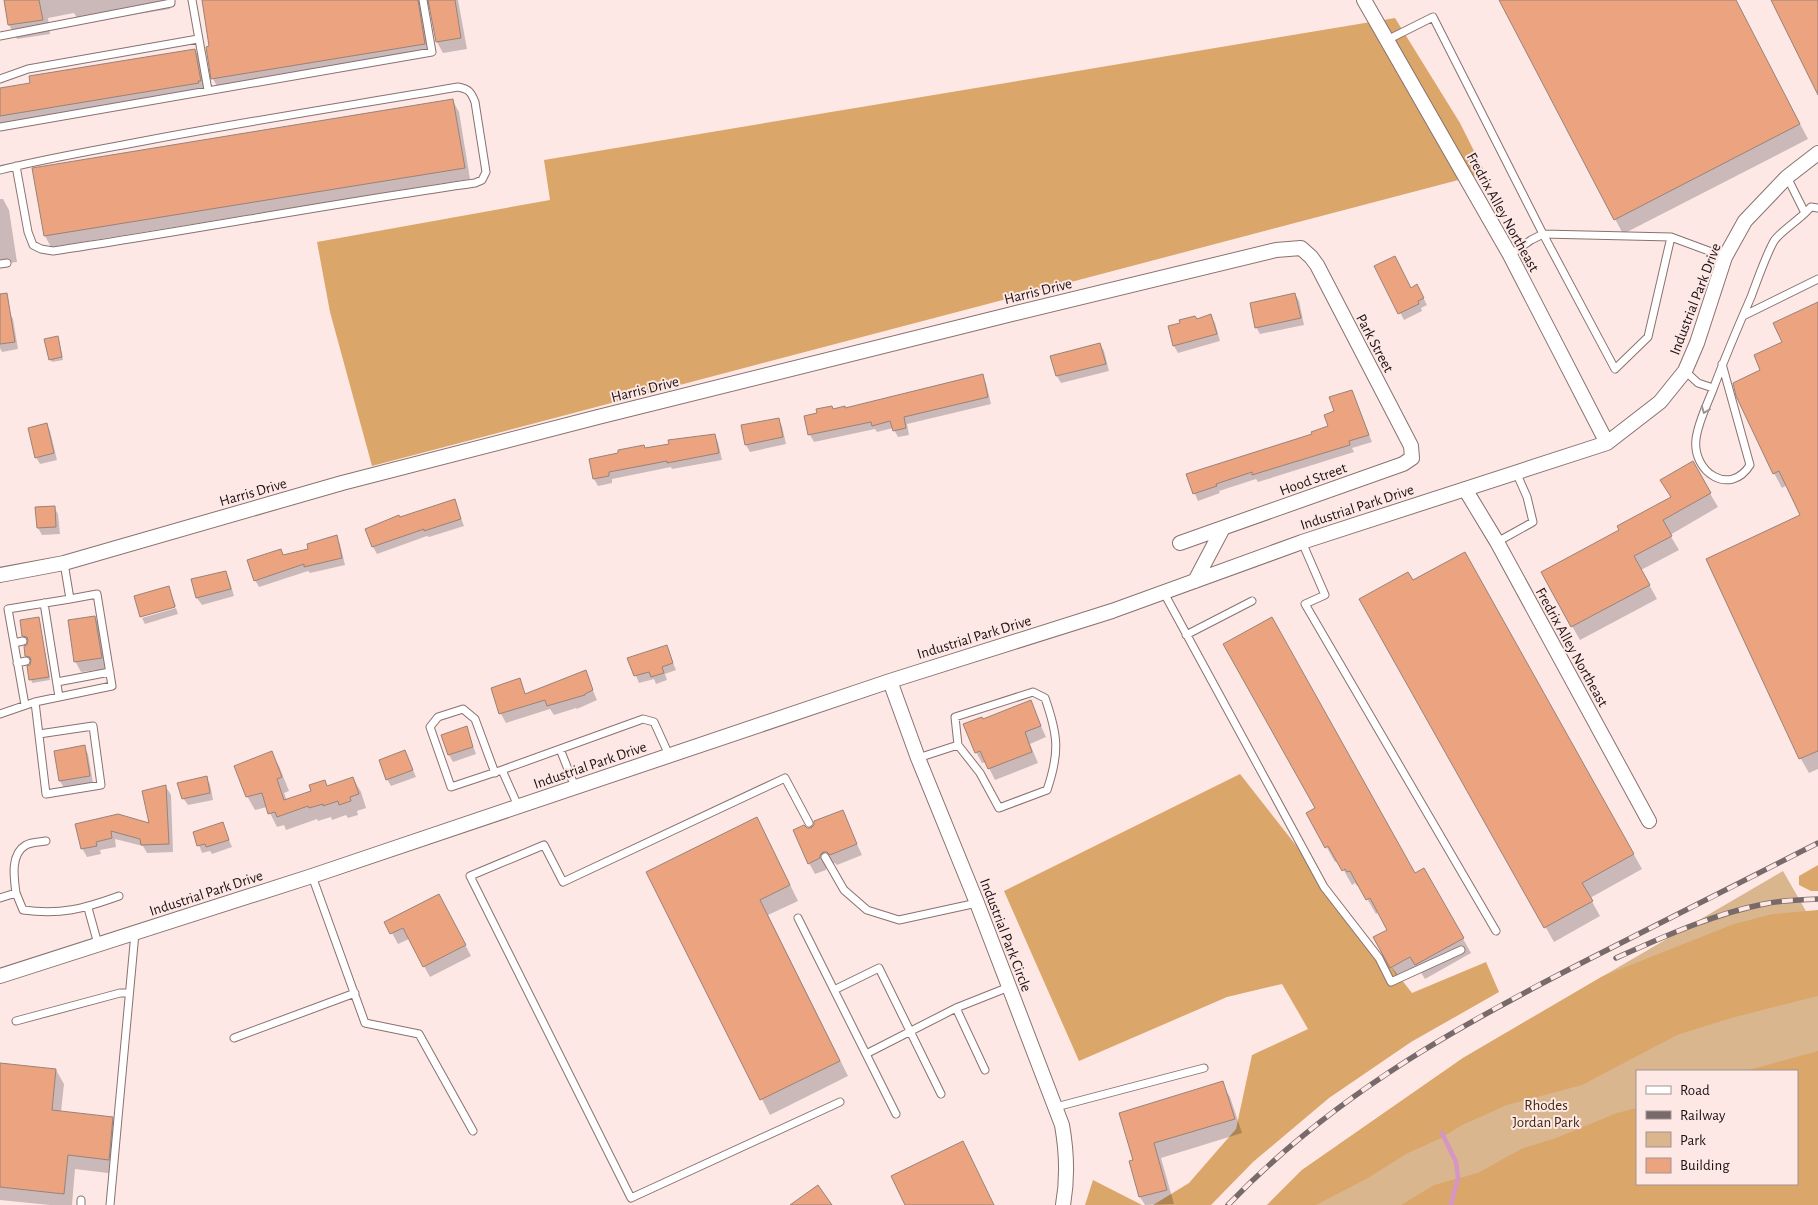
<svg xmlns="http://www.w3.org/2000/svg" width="1818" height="1205" font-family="'Alegreya Sans',sans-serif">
	<rect width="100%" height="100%" fill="#fde8e6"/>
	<path fill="#d9b68e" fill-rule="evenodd" d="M1783 871 1818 932V1205H1267L1302 1170 1463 1058ZM1637 1071H1797V1184H1637Z"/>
	<path fill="#daa66a" d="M1395 18 1460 123 1485 173 372 466 330 312 317 242 550 200 544 160Z
		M1240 774 1412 993 1486 962 1499 992 1411 1042 1329 1098 1253 1162 1211 1205H1153L1189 1183 1236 1129 1252 1055 1308 1029 1282 984 1227 997 1079 1061 1004 891Z
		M1818 865V891H1811L1799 885V876Z
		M1818 910V996L1731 1018 1677 1035 1582 1085 1507 1105 1462 1125 1439 1139 1406 1154 1368 1178 1316 1205H1267L1302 1170 1463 1058 1603 976 1734 924 1773 914Z
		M1818 1051V1205H1401L1434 1185 1478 1173 1521 1149 1556 1138 1617 1113 1637 1108V1184H1797V1071H1745Z
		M1093 1180 1142 1205H1085Z"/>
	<path fill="#0003" d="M5 0H169L170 9 80 23 74 13 48 18 50 34 17 39 9 25Z
		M203 0H458L467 49 443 53 437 42 431 6H428L424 9 431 55 219 90 213 79 211 47Z
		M1500 0H1735L1808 139 1623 234Z
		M195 50 201 61 206 92 0 128V89Z
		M453 101 459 112 470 179 51 247 45 236Z
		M0 199H3L9 210 17 262 0 264Z
		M1376 267 1411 289 1421 293 1427 305 1421 308 1422 311 1404 320Z
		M1295 294 1299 301 1304 325 1260 334 1256 327Z
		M1818 304V769L1809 773 1801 759 1708 559 1802 516 1787 485 1782 488 1774 473 1762 371 1784 343Z
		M9 312 13 319 18 349 2 352 0 348V313Z
		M1211 316 1215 323 1220 341 1178 353 1174 346 1169 327Z
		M59 340 63 360 52 362 50 359Z
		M1100 344 1104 351 1109 371 1061 383 1057 376 1052 356Z
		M982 376 986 383 991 404 907 424 909 435 898 437 893 428 877 432 875 429 814 442 810 435 806 416 833 410H845Z
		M1352 391 1372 442 1352 448 1354 452 1258 482 1256 479 1219 491 1220 493 1198 501 1187 475 1313 435 1329 427 1336 412Z
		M778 419 782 426 786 444 750 452 746 445Z
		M46 424 50 431 57 460 40 464 36 457Z
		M714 435 718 442 722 460 672 469 671 467 612 479V483L598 486 594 479 590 460Z
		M1692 463 1718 507 1670 535 1679 550 1641 570 1657 599 1580 640 1572 626 1621 531 1672 498Z
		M454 500 464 526 429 537 427 536 377 554 373 547 400 519Z
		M54 507 58 514 60 534 42 535 38 528Z
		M336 537 340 544 345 565 310 573 308 571 259 587 255 580 281 550 284 556 309 550Z
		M1465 553 1642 869 1590 898 1600 916 1554 942 1361 600 1412 582Z
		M225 572 229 579 234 596 202 605 197 598 193 580Z
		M168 587 176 606 141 616Z
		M176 608 178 614 145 624 142 618Z
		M95 617 101 628 107 669 81 672 75 661Z
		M39 618 50 680 32 683 28 667 31 665 33 660 29 659 27 655 30 640 25 639 23 635Z
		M666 646 676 670 665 674 667 680 656 684 654 679 639 683 629 659Z
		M585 672 597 700 577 709 576 708 554 715 550 709 506 723 501 714 492 688 519 680 526 695Z
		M1030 702 1046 737 1030 744 1038 763 995 780 986 762 982 763 976 752 982 721Z
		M466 728 476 754 453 762 449 755Z
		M84 747 88 754 93 783 64 788 60 781Z
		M405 751 416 777 391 786 387 779Z
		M271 753 279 766 289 791 284 793 287 801 353 778 361 792 366 808 357 811 358 815 348 818 346 815 332 820 331 817 318 821 317 819 286 830 284 825 277 827 267 807 255 810 247 796Z
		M206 777 210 784 213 800 188 805 183 798Z
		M166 787 171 795 173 852 147 853 143 846 115 839 116 847 100 850 101 854 87 857 82 848 118 816 151 825Z
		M842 811 862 855 837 865 835 863H829L826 866V870L815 874 809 863 806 829H812Z
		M1308 814 1415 874 1424 869 1471 953 1425 979 1420 971 1400 982 1375 938 1389 930 1379 912 1376 914 1359 885 1357 886 1355 883 1352 885 1338 860 1335 862Z
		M222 823 232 847 212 854 210 851 202 853 194 832Z
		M765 833 798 901 768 915 848 1076 770 1115 648 872Z
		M445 906 471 956 430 977 409 939 398 944 386 922Z
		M0 1064 56 1070 64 1084 61 1112 112 1118 120 1132 116 1174 75 1169 72 1205H50L0 1200Z
		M1222 1083 1230 1097 1242 1133 1161 1158 1174 1204 1145 1205 1140 1197 1131 1162 1135 1161 1120 1114Z"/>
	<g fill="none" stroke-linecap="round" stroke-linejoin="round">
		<path stroke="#d595c5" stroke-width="4.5" d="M1442 1133 1456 1162 1458 1177 1451 1205"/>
	</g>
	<path fill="#eba380" stroke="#988379" d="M4 0H39L43 20 8 25Z
		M202 0H418L425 44 211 79 206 47 209 46Z
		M428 0H455L461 38 436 42Z
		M1499 0H1736L1800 124 1614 220Z
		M1771 0H1818V95Z
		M195 49 201 81H198L199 83 0 116V88L30 83 29 76Z
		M453 99 465 168 44 236 32 168Z
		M1395 256 1411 288 1417 284 1424 298 1418 301 1419 304 1398 314 1374 266Z
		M7 293 15 342 0 344V294Z
		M1295 293 1301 318 1255 328 1250 303Z
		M1818 302V751L1799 759 1706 559 1800 515 1779 471 1773 474 1736 396 1733 383 1760 370 1754 355 1782 342 1773 323Z
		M1211 314 1217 334 1173 346 1168 326 1180 323 1179 320 1195 316 1197 319Z
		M58 336 62 357 49 360 44 339Z
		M1100 343 1106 364 1056 376 1050 356Z
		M983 374 988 397 904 417 906 428 893 431 890 421 872 426 871 422 808 435 804 416 817 413 816 409 832 406 833 409 845 406V408Z
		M1352 390 1369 435 1349 441 1350 445 1252 475V472L1216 484 1217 486 1193 494 1186 474 1312 434 1311 432 1328 426 1324 415 1334 411 1329 397Z
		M779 418 783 437 745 445 741 425Z
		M47 423 54 453 35 458 28 428Z
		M715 434 719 453 667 463V461L609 472V476L593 479 589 459 618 453V450L644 445 645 448 669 444 668 440Z
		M1693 461 1711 493 1663 520 1672 536 1634 556 1650 585 1571 627 1541 572 1619 530 1617 526 1671 497 1660 480Z
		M455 499 461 519 424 531V529L372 547 365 529 399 515 400 517Z
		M55 506 56 527 37 528 35 507Z
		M337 535 342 558 304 567V564L254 581 247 560 281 549 283 555 308 549 307 544Z
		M1465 552 1634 854 1582 883 1593 901 1544 928 1359 599 1408 572 1413 580Z
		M226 571 231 589 196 598 191 579Z
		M169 586 175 607 140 617 134 596Z
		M95 616 102 658 74 662 68 620Z
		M39 617 49 677 29 680 27 666 30 665 31 660 30 657 25 656 24 646 27 645 28 640 27 637 22 636 20 620Z
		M1272 617 1415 873 1424 868 1464 938 1415 965 1410 957 1390 968 1373 937 1387 930 1370 898 1366 900 1350 871 1347 872 1345 869 1342 871 1328 846 1325 848 1306 813 1315 808 1223 644Z
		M667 645 673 663 662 667 664 673 651 677 649 672 634 676 627 658Z
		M586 670 593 690 585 694V695L547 706 545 700 499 714 491 688 520 678 525 694Z
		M1031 700 1041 726 1025 732 1032 752 988 769 980 751 975 753 963 724 982 717 983 719Z
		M467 726 473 747 448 755 441 735Z
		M85 745 90 776 59 781 54 751Z
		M405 750 413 770 386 780 379 760Z
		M272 751 282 777 277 779 284 800 311 791 309 785 325 780 327 786 353 777 359 794 350 797 351 801 339 805 338 801 323 806V804L309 808 308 806 277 817 275 812 268 814 262 793 246 797 234 766Z
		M207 776 210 793 182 799 177 783Z
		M166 785 169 844 141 845 140 839 111 831 112 838 96 842 97 846 81 849 75 824 118 814 149 823 142 791Z
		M843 810 857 844 830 855 827 852H823L820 855V858L808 864 793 830 804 825 807 828H811L814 825V821Z
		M757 817 790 885 760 900 840 1061 760 1100 646 872Z
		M223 822 229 840 206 847 205 844 197 846 193 832Z
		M439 894 466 945 423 967 403 928 390 934 384 922Z
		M0 1063 56 1069 52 1110 113 1117 109 1160 68 1155 64 1194 0 1187Z
		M1223 1081 1235 1119 1154 1143 1167 1190 1139 1197 1129 1161 1133 1160 1119 1113Z
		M963 1141 994 1205H905L891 1176Z
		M818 1185 832 1205H790Z"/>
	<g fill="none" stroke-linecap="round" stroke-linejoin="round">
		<g stroke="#897270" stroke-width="9">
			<path id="lane" d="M192 0 208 90
				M0 36 171 3V0
				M1387 40 1433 17 1543 234 1671 237 1725 257
				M0 79 28 69 198 39
				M0 127 432 52 423 0
				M0 170C48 158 96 150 144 141 248 121 353 105 458 87 469 89 471 92 475 102L486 172 482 180 475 183C334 203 194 230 53 251L41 249 33 245 28 232 16 166
				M1805 213 1811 207 1818 208
				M1510 255 1531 240 1543 234 1615 369 1648 337 1671 237
				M0 264 7 263
				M1743 316 1818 279
				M1722 364 1750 465C1730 497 1692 472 1696 439 1698 423 1706 407 1712 392 1724 360 1737 329 1751 297 1757 281 1766 255 1774 241 1780 232 1797 221 1805 213L1787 177
				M1685 371 1698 383 1713 388
				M1302 542 1325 595 1305 604 1496 931
				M1497 542 1533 522 1527 497 1516 472
				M1164 593 1324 887 1379 958 1391 982 1461 950
				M44 603 59 697
				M1186 635 1252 601
				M14 643 23 641
				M17 663 26 661
				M57 682 110 672
				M35 702 46 794 101 785 93 726 39 734
				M25 705 8 609 70 599
				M0 714 35 702 112 686 97 594 70 599 64 563
				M560 749 575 787
				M918 758 958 745 955 717 1033 692 1045 698C1058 735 1060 752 1047 790L999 808 980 773 958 745
				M502 770 643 719 654 722 669 755
				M495 773 475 719 463 709 438 717 430 727 451 787 502 770 518 806
				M809 823 785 778 563 882 544 845 470 876 631 1198 840 1102
				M825 857 844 890 867 910 899 920 977 903
				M312 876 365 1023 419 1034 473 1131
				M16 893 23 910C61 915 83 909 119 896
				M0 898 16 893C14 878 10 854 26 845 31 842 40 842 46 841
				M88 908 98 944
				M798 918 866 1054 956 1008 1009 987
				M834 990 879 968 941 1094
				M956 1008 985 1070
				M16 1021 120 993H129
				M234 1038 355 993
				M866 1054 896 1114
				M1056 1107 1204 1068
				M81 1205V1200
				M110 1205 135 933"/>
		</g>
		<g stroke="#897270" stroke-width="16">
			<path id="street" d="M1364 0 1510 255 1607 443
				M1465 489 1497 542 1649 821
				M0 575 64 563 342 483 598 417 1012 314 1276 250 1301 248 1311 257 1317 265 1411 446 1412 458 1403 464 1180 543
				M1195 581 1223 528
				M890 681 918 758 977 903 1062 1125C1067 1153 1068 1177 1063 1205
				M0 976 312 876 890 681 1112 611 1302 542 1607 443 1660 402 1685 371 1697 343 1725 257 1745 221 1787 177 1818 153"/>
		</g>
		<use href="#lane" stroke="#fff" stroke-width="7"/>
		<use href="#street" stroke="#fff" stroke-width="14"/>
		<g stroke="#786a6a" stroke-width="5.5">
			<path id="rail" d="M1616 958C1663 937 1713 914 1764 904 1782 900 1800 900 1818 899
				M1228 1205C1337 1091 1470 1019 1609 949 1678 914 1748 879 1818 843"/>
		</g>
		<use href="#rail" stroke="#fde8e6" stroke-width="4" stroke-dasharray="11" stroke-linecap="butt"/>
	</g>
	<defs><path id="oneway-chevron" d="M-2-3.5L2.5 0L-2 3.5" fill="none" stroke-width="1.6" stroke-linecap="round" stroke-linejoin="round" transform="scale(1.25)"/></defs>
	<use stroke="#989494" href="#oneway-chevron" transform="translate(1705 410) rotate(111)"/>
	<g text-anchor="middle" stroke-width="4" stroke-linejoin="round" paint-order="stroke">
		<g font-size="15" fill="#1b1212" stroke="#fde8e6">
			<text transform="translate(1503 212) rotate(61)" y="5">Fredrix Alley Northeast</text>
			<text transform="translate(1038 291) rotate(-14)" y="5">Harris Drive</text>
			<text transform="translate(1695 299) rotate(-69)" y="5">Industrial Park Drive</text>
			<text transform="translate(1375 343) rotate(62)" y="5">Park Street</text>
			<text transform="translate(645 389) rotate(-14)" y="5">Harris Drive</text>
			<text transform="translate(1313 479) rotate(-20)" y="5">Hood Street</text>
			<text transform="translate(253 492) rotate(-16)" y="5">Harris Drive</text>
			<text transform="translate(1357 507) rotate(-18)" y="5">Industrial Park Drive</text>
			<text transform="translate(974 637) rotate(-17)" y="5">Industrial Park Drive</text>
			<text transform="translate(1572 647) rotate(61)" y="5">Fredrix Alley Northeast</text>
			<text transform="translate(590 765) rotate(-19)" y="5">Industrial Park Drive</text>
			<text transform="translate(206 893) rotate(-18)" y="5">Industrial Park Drive</text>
			<text transform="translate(1006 935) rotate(69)" y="5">Industrial Park Circle</text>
		</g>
		<g font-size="15" fill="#3f290e" stroke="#fde8e6">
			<text x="1546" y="1110">Rhodes<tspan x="1546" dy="17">Jordan Park</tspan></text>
		</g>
	</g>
	<rect x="1636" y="1070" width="162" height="115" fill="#fde8e6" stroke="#a39291"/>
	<rect x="1646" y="1086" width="25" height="8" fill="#ffffff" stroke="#a39291"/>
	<text x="1680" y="1095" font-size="15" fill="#1b1212">Road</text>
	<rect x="1646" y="1111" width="25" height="8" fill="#786a6a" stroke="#a39291"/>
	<text x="1680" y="1120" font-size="15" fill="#1b1212">Railway</text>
	<rect x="1646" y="1132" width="25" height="15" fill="#d9b68e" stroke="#a39291"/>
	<text x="1680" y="1145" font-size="15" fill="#1b1212">Park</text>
	<rect x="1646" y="1158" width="25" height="15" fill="#eba380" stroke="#a39291"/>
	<text x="1680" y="1170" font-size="15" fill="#1b1212">Building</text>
</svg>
